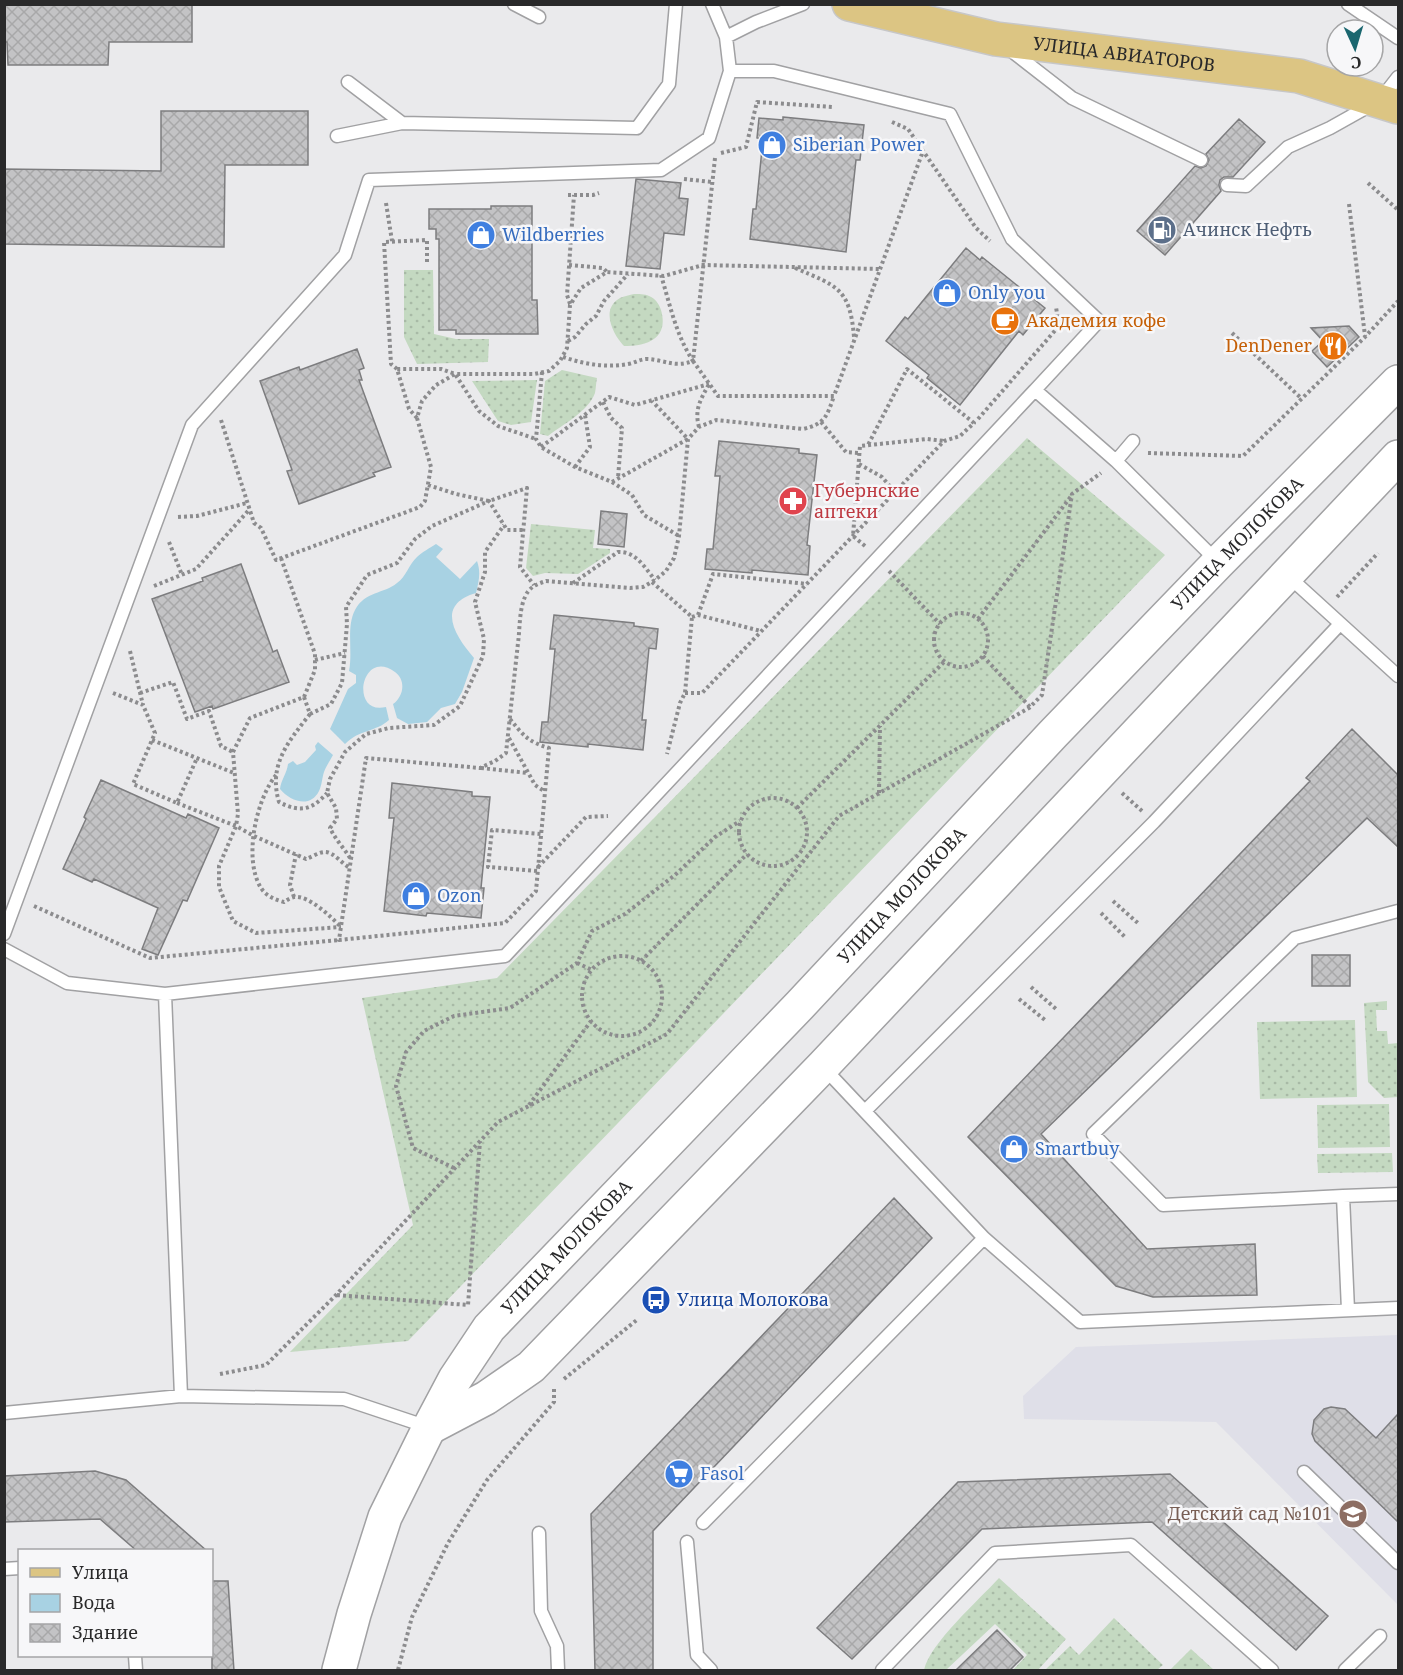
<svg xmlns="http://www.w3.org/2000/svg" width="1403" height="1675" font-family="'Noto Serif',serif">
	<defs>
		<pattern id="grass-dots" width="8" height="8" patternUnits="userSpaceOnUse" patternTransform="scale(1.5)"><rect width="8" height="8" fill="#c4d9c1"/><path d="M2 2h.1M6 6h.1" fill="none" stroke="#a8baa6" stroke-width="1.8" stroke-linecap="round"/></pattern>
		<pattern id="building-cross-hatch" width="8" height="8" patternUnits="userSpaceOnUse" patternTransform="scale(1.5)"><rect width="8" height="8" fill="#c3c3c5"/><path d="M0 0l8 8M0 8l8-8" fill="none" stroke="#a8a8a9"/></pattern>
	</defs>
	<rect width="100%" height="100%" fill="#eaeaec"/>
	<path fill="#dfdfe8" d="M1398 1335V1605L1216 1422 1024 1419 1023 1396 1076 1347Z"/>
	<path fill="url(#grass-dots)" d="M404 270H433L434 334 456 339H489L488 362 417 364 404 337Z
		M634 294C638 294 645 294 649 296 655 298 659 304 661 310 669 338 648 346 624 346 613 335 600 309 620 298 624 296 630 295 634 294Z
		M562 370 597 378C596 382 596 388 595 393 588 412 563 424 548 436L540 434 545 381Z
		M537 380 531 422 511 425 498 421 472 381Z
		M1027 438 1165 555 408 1341 290 1352 413 1225 362 998 497 978Z
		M531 524 595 530 593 548 610 549V553L578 574 545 573 533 576 526 568Z
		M1387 1001V1010H1376L1377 1031H1387L1388 1044 1398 1043V1097L1384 1098 1368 1082 1364 1003Z
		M1355 1020 1357 1097 1260 1099 1257 1022Z
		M1389 1104 1390 1147 1318 1148 1317 1105Z
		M1392 1153 1393 1172 1318 1173 1317 1154Z
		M999 1578 1066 1639 1038 1670H1013L1027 1655 995 1624 946 1670H924C930 1643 979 1600 999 1578Z
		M1114 1618 1163 1665 1157 1670H1045L1070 1646 1079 1655Z
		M1191 1649 1214 1670H1170Z"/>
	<path fill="#a8d2e3" d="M436 544 443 549 436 557 460 579 477 561C481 572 479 581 476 593 435 605 455 636 474 658L462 692 455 704 441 708 427 722 408 724 397 718 393 704C404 696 406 680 395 672 361 647 349 716 386 707L389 720C376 732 360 729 345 744L330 729 348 689 356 683V675L349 671C353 652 346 627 355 610 365 591 384 594 397 583 406 577 409 564 417 557 422 552 430 548 436 544Z
		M318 742 333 755C330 761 326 766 324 772 322 778 322 785 319 791 310 809 290 801 280 789 281 780 287 773 288 764L293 761 297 765 305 762 316 750 315 746Z"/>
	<path fill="url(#building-cross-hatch)" stroke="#7d7d7f" stroke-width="1.5" d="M4 4H192V42H109L108 65H8L7 42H4Z
		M161 111H308V165H225L224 247 4 244V169L161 171Z
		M783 117 864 125 860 160H856L846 252 750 239 753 209H756L763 139 757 138 759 118 783 120Z
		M1239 119 1265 142 1233 177H1224L1220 180 1219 185 1221 191 1165 255 1137 231 1195 166 1201 168 1206 166 1209 160 1206 154Z
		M636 179 681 183 679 198 688 199 684 235 664 233 660 269 626 266Z
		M491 206H532V300H537L538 334H456V330H439V239H436V229H429V209H491Z
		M966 248 980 260 982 257 1045 308 1023 335 1019 331 960 405 927 378 929 375 886 341 905 317 908 319Z
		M1349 326 1359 337 1327 367 1312 351 1323 341 1311 328Z
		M357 349 364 368 359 370 362 380H359L391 467 373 473 375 476 299 504 287 471 292 470 260 381 299 367 300 370Z
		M719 441 799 449V453L817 455 807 545 810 546 808 575 752 570V573L705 569 707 549H713L720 476H715Z
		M601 511 627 514 624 547 598 544Z
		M241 564 273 652 277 650 289 682 213 709 212 706 195 712 152 599 203 581 202 578Z
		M554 615 634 623V626L658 629 656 649 649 648 642 720H646L643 750 588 744V747L540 742 542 722H548L555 649H550Z
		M1352 729 1398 775V847L1367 818 1041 1134 1147 1249 1255 1244 1257 1295 1153 1297 1116 1286 968 1137 1310 781 1306 778Z
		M101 780 186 818 188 814 219 828 187 901 183 900 158 955 142 949 158 908 94 879 92 882 63 869 86 819 84 817Z
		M392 783 472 792V796L490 797 481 888H484L481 918 427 913 426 916 384 911 394 818H389Z
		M1312 955H1350V986H1312Z
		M894 1198 932 1238 653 1531V1671H595L591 1514Z
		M1331 1407 1345 1409 1376 1438 1398 1414V1522L1315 1441 1312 1434 1314 1420 1324 1409Z
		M95 1471 126 1480 207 1551H137L100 1519 4 1522V1476Z
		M1170 1474 1328 1616 1296 1650 1152 1522 982 1529 852 1659 817 1628 958 1482Z
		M212 1581H228L234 1671H212Z
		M997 1630 1023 1657 1009 1671H955Z"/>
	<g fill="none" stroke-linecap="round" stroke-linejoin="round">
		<g stroke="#a1a1a3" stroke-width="15">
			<path id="lane" d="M514 4 539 17
				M712 4 726 37
				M1348 4 1398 38
				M1009 49 1072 98 1201 160
				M730 71 726 37 756 22 803 4
				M348 82 402 123
				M337 136 402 123 637 128 669 84 676 4
				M1227 185 1246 186 1288 147 1330 128 1380 100 1398 77
				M1116 461 1133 441
				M1287 575 1398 676
				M4 934 192 425 345 255 369 180 661 170 709 138 730 71H774L950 114 1012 239 1099 321 1035 390
				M4 949 67 983 165 994 181 1396
				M165 994 505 956 1035 390 1116 461 1217 561
				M823 1067 984 1238 1080 1322 1398 1308
				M865 1111 1154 822 1340 624
				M1343 1196 1163 1205 1093 1134 1295 938 1398 911
				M1348 1310 1343 1196 1398 1194
				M4 1413 181 1396 344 1399 428 1427
				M1304 1472 1398 1563
				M703 1523 984 1238
				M539 1533 541 1611 557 1646 558 1670
				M687 1542 697 1655 711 1670
				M4 1569 20 1568
				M135 1656 136 1670
				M882 1670 995 1553 1131 1545 1272 1670
				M1345 1670 1380 1636"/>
		</g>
		<g stroke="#a1a1a3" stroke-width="36">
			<g id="secondary">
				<path d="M429 1428 486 1398 531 1367 823 1066 1398 457"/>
				<path id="s1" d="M339 1670 354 1614 385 1517 429 1428 455 1379 489 1328 800 1005 1053 734 1218 563 1398 382"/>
			</g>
		</g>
		<g stroke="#c7c7c8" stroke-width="36">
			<g id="primary">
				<path id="s2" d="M849 4 996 39 1299 76 1398 107"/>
			</g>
		</g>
		<path stroke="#8c8c8e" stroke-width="4" stroke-dasharray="3 3" stroke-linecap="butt" d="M892 122 908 129 976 228 990 241
			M721 153 746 147 757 102 833 107
			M715 158 693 361 718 396H834L923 151
			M684 179 712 182
			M1368 183 1398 210
			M568 195H593L599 193
			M386 203 392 241
			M1349 204 1365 336
			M569 265 603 268 607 272
			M795 268C837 286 850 288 854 337
			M570 304 567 295 574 195
			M1232 333 1301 398
			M568 341 575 337 586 324 596 316 604 301 628 274
			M563 357C584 364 606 368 628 364 635 363 640 359 647 359 666 360 674 368 693 361 676 335 670 305 661 275
			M397 369 391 364 384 242 427 240V265
			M542 372 536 439 541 447 575 467 612 482 632 495 644 515 679 536
			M603 402 611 418 622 428 618 478
			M417 418 409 409 397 369H441L455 374 479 411 498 426 536 439
			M978 419 1059 326 1056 307
			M221 420 254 523 261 528 276 560 420 507 425 501 431 467 417 418 422 401 436 385 455 374H534L549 371 560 361 567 348 570 305 581 288 607 272 664 276 703 265 880 269
			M821 422 846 452 859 453
			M699 427C694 409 701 399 709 384
			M541 447 609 397 635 405 709 384
			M1148 453 1243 456 1365 337 1398 301
			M859 464 882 477 895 492
			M575 467 590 447 585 415
			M612 482 688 439 652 401
			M428 485 456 494 489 501 527 488 520 567 534 585
			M178 517 197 516 247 503
			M169 542 182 575
			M865 546 853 536 860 446 927 439 944 441
			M281 558 315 654V670L304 697 250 718 233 752 238 814 236 826 219 866V887L233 921 256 933 341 927
			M889 571 940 624
			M652 582 692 617 685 693 680 703 667 754
			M573 583 618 552C636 551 645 568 655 580
			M154 586 196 569 249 510
			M1337 597 1378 553
			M934 640a27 27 0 1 1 54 0a27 27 0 1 1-54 0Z
			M698 615 713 574 807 584
			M692 617 698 615 761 631
			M978 619 1072 495
			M130 651 143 705
			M983 656 1030 707
			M315 660 345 653
			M113 693 143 705 155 733 133 784 177 803 197 758
			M140 693 173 682 187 719 209 711 221 746 233 752
			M685 693H702L944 441 960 436 974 423 907 369 868 445
			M304 697 310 714C288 742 268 765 279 802 300 813 312 810 327 793
			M310 714 331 704 342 683 347 624 346 607 367 575 397 563 415 539 432 526 489 501 507 530H523
			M510 719C523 735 528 742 549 748L536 891 505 923 339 940 366 758 480 768 495 761 506 753C510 716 514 679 518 643 520 629 519 610 525 597 529 587 537 584 546 581L630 588 643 587 655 580 666 571 674 558 679 536 688 439 699 427 716 420 803 429C825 424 827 416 834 396
			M509 738 535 785 544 791
			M152 740 234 773
			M481 768 528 773
			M276 775C256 800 243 859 261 888 266 896 276 900 284 902 287 900 290 898 294 897 309 895 331 917 341 927
			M879 793 880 726
			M1122 793 1142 811
			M739 832a34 34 0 1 1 68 0a34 34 0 1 1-68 0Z
			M177 803 236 826 254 836 306 859C312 857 319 852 325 852 334 852 342 864 350 868
			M797 808 945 661
			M350 858C344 848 335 839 330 828L337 819 336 808 327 793 330 779 345 752 366 734 389 728 434 725 460 706 483 656 484 639 475 602 485 572V552L504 525
			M538 867 586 817 608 816
			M537 871 488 867 492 830 541 834
			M294 897 290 885 296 854
			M1113 901 1139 924
			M34 906 150 958 339 940
			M1101 913 1126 938
			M582 996a40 40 0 1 1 80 0a40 40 0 1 1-80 0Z
			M641 961 747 854
			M577 963 592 970
			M1031 987 1056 1009
			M1019 999 1045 1020
			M529 1105 591 1021
			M454 1168 413 1148 396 1086 406 1052 424 1031 454 1016 510 1008 577 963 592 931 625 914 675 875 715 837 740 821
			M337 1295 468 1305 480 1141
			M220 1374 266 1365 336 1295 498 1122 667 1034 839 816 1029 708 1042 695 1072 494 1101 473
			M564 1379 638 1319
			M398 1670 412 1617 448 1543 487 1480 554 1402V1387"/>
		<use href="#lane" stroke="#fff" stroke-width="12"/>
		<use href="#secondary" stroke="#fff" stroke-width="33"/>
		<use href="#primary" stroke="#dcc583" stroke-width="33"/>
	</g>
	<defs>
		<g id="shop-disc" transform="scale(1.5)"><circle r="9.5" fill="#3f7fe0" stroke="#f7f7f9"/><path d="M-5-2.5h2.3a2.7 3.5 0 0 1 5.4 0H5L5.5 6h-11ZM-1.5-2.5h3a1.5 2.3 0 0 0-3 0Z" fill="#fff"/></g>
		<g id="fuel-disc" transform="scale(1.5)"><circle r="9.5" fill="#5c6f8a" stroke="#f7f7f9"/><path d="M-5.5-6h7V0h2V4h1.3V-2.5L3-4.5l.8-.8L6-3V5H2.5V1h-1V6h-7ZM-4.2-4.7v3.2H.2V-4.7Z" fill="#fff"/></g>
		<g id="cafe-disc" transform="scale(1.5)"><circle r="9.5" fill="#e8710a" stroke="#f7f7f9"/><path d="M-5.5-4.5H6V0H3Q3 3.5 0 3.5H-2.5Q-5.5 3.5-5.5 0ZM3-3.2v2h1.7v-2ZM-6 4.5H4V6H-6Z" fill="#fff"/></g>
		<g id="restaurant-disc" transform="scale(1.5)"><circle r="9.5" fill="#e8710a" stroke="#f7f7f9"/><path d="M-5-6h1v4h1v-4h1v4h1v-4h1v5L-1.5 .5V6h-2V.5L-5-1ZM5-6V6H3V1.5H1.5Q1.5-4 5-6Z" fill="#fff"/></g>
		<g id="pharmacy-disc" transform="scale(1.5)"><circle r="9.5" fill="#e0444e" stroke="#f7f7f9"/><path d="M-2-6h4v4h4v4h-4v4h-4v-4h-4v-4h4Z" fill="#fff"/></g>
		<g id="bus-disc" transform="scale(1.5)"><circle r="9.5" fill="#1a4fb4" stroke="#f7f7f9"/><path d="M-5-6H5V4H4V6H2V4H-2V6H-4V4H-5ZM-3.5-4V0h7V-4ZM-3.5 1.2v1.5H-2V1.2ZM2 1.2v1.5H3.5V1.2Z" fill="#fff"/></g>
		<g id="supermarket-disc" transform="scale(1.5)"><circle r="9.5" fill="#3f7fe0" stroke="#f7f7f9"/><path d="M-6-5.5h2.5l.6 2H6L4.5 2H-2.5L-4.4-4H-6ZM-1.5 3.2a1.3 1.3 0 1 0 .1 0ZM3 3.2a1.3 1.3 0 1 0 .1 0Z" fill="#fff"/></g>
		<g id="school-disc" transform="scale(1.5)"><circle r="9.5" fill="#8d6e63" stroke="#f7f7f9"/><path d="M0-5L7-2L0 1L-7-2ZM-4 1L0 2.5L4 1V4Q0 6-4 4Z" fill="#fff"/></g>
	</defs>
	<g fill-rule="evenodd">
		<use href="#shop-disc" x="772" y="145"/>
		<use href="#fuel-disc" x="1162" y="230"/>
		<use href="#shop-disc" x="481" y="235"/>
		<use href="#shop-disc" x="947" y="293"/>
		<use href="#cafe-disc" x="1005" y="321"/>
		<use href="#restaurant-disc" x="1333" y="346"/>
		<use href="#pharmacy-disc" x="793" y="501"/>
		<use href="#shop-disc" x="416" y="896"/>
		<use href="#shop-disc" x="1014" y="1149"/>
		<use href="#bus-disc" x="656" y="1300"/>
		<use href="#supermarket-disc" x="679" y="1474"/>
		<use href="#school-disc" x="1353" y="1514"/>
	</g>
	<g text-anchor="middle" stroke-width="5" stroke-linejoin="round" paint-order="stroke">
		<g font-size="18" fill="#29292a" stroke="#f7f7f9">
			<text dy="6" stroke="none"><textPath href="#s2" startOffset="280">УЛИЦА АВИАТОРОВ</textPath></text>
			<text dy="6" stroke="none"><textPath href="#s1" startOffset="1460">УЛИЦА МОЛОКОВА</textPath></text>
			<text dy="6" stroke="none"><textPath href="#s1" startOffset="974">УЛИЦА МОЛОКОВА</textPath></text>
			<text dy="6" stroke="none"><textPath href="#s1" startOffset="488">УЛИЦА МОЛОКОВА</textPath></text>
		</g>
		<g font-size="18" fill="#366cbe" stroke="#f7f7f9" text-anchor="start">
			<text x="793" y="151">Siberian Power</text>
			<text x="502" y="241">Wildberries</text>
			<text x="968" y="299">Only you</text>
			<text x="437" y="902">Ozon</text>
			<text x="1035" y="1155">Smartbuy</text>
			<text x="700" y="1480">Fasol</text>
		</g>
		<g font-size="18" fill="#4e5e75" stroke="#f7f7f9" text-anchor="start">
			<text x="1183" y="236">Ачинск Нефть</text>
		</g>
		<g font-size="18" fill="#c56008" stroke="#f7f7f9" text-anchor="start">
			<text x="1026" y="327">Академия кофе</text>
			<text x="1312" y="352" text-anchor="end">DenDener</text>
		</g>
		<g font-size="18" fill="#be3a42" stroke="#f7f7f9" text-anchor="start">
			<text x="814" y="497">Губернские<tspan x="814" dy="21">аптеки</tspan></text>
		</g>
		<g font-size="18" fill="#164399" stroke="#f7f7f9" text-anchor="start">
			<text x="677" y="1306">Улица Молокова</text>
		</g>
		<g font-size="18" fill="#785e54" stroke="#f7f7f9" text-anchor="end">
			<text x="1332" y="1520">Детский сад №101</text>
		</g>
	</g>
	<rect width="1403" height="1675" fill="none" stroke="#29292a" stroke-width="12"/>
	<rect x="18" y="1549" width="195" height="108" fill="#f7f7f9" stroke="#a5a5a6" stroke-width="1.5"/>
	<rect x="30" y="1568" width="30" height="9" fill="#dcc583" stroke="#a5a5a6" stroke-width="1.5"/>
	<text x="72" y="1579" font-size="18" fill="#29292a">Улица</text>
	<rect x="30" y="1594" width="30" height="18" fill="#a8d2e3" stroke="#a5a5a6" stroke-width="1.5"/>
	<text x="72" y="1609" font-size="18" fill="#29292a">Вода</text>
	<rect x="30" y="1624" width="30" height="18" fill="url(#building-cross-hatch)" stroke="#a5a5a6" stroke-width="1.5"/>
	<text x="72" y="1639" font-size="18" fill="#29292a">Здание</text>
	<g transform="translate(1355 48) rotate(176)"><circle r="28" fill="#f7f7f9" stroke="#a5a5a6" stroke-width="1.5"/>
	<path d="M0-4.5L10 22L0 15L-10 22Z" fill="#1a666f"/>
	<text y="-9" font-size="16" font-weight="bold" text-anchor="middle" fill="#29292a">С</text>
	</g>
</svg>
